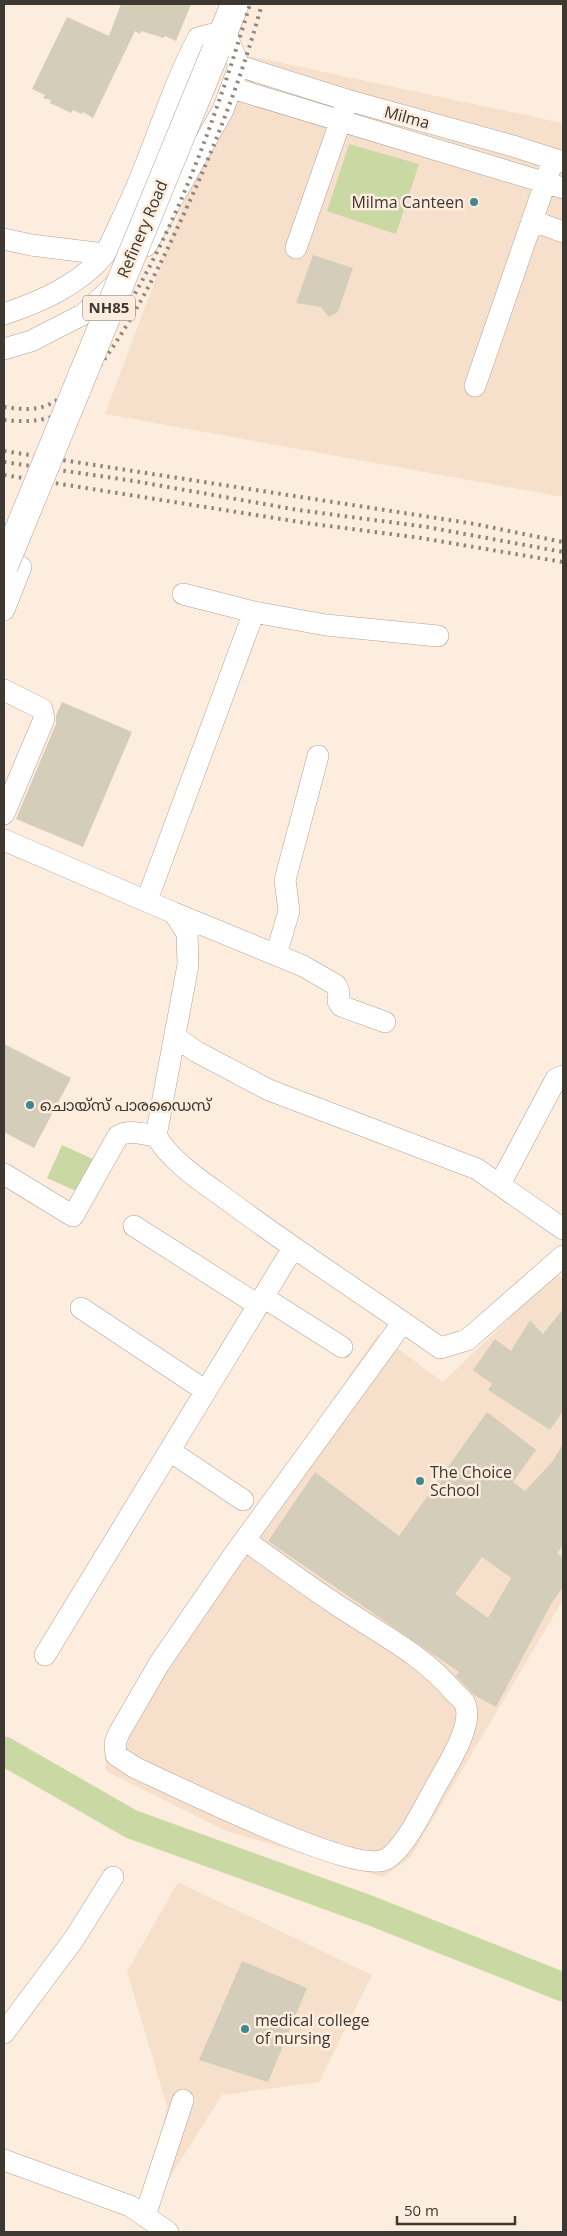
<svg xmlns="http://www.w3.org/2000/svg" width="567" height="2236" font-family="'Open Sans','Noto Sans Malayalam',sans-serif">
	<rect width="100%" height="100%" fill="#fdedde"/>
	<path fill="#f6e0cc" d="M240 54 563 123V497L105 414Z
		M557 1273 563 1279V1600L410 1858 383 1877 226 1831 106 1771V1752L209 1580 378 1334 443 1382Z
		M178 1882 372 1975 319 2082 222 2095 145 2216 167 2106 127 1972Z"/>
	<path fill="#cad8a4" d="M349 144 419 164 396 234 327 211Z
		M62 1145 95 1160 80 1193 47 1178Z"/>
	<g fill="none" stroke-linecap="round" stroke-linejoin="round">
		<path stroke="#cad8a4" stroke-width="29" d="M4 1751 131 1824 369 1910 563 1987"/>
	</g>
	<path fill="#d3cdba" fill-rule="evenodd" d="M121 4H191L176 41 165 36 164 38 141 31 140 34 135 31 93 118 83 112 81 114 73 110 71 113 50 103 51 100 43 98 45 95 32 89 67 17 109 36Z
		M313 255 353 268 338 312 329 317 321 307 296 303Z
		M62 702 132 732 83 847 16 819 56 724V715Z
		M4 1044 71 1078 34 1148 4 1132Z
		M563 1309V1411L550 1430 488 1390 492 1384 473 1370 495 1339 511 1351 530 1320 543 1334Z
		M487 1412 536 1450 513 1482 525 1491 552 1462 563 1444V1545L557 1553 563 1558V1587L551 1604 496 1707 474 1695 456 1676 459 1672 268 1541 315 1472 399 1536ZM482 1557 511 1578 488 1618 455 1594Z
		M242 1961 307 1988 268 2082 199 2060Z"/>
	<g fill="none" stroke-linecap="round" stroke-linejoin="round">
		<g stroke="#b1a294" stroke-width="22">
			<path id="minor" d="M239 66 347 100 513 146 563 162
				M232 88 563 188
				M533 221 563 232
				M4 239 31 245 104 254
				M296 248 345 108
				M4 314C40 302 79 285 104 255 111 245 116 231 121 221 151 162 167 97 198 38L225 31 239 66 223 110 146 246
				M4 349 31 341 84 314 119 281
				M475 386 550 169
				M183 594 254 612
				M4 610 21 567
				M4 690 42 709 44 719 4 814
				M4 840 174 913 187 933 188 965 156 1136C174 1165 206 1184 233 1204 300 1254 371 1299 440 1348L467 1340 563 1256
				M147 900 254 612 326 625 438 636
				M174 913 303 966 336 985 339 992 338 1001 341 1006 385 1022
				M276 955 289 911 285 880 318 756
				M175 1037 197 1052 269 1090 477 1169 563 1229
				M4 1174 73 1216 118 1136C129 1129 143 1134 156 1136
				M500 1184 556 1079 563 1076
				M134 1226 258 1305
				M263 1297 342 1347
				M81 1308 206 1391
				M170 1451 243 1500
				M245 1540C274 1561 304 1583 334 1603 375 1631 423 1654 455 1693 458 1696 463 1700 465 1704 474 1725 447 1766 437 1784 426 1803 404 1852 384 1860 351 1873 173 1785 134 1767L116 1755 115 1743 119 1733 159 1664 233 1556 403 1322
				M45 1655 293 1248
				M4 2033 74 1939 113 1877
				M4 2160 130 2206 168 2232
				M145 2216 183 2100"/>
		</g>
		<g stroke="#b1a294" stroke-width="29">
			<path id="highway" d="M216 50 235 4"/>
		</g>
		<use href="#minor" stroke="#fff" stroke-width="21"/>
		<use href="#highway" stroke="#fff" stroke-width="28"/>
		<path stroke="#91867d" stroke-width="4" stroke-dasharray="2.5 5" stroke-linecap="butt" d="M4 407C19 409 34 411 48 405 71 395 86 369 100 350 171 246 214 124 250 4
			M4 420C22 422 42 422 59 414 76 406 86 386 96 371 128 328 152 282 175 233 210 159 240 84 262 4
			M4 451 475 524 563 542
			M4 462 134 481 298 510 427 527 563 552
			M4 475 306 523 421 538 563 562"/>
		<g stroke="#b1a294" stroke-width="29" stroke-linecap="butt">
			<path id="highway-bridge" d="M4 566 216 50"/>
		</g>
		<use href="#highway-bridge" stroke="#fff" stroke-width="28"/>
	</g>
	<g fill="#40888e" stroke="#fdedde" stroke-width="2">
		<circle cx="474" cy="202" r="5"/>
		<circle cx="30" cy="1105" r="5"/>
		<circle cx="420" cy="1481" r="5"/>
		<circle cx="245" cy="2029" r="5"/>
	</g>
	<g text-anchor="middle" stroke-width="5" stroke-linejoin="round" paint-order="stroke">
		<rect fill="#fdedde" stroke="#776e66" stroke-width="1" x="83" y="295.5" width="52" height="25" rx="4"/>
		<g font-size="15" font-weight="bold" fill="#3e3832">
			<text x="109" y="313">NH85</text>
		</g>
		<g font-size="16" fill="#3e3832" stroke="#fdedde">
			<text transform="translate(407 117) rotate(15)" y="6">Milma</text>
			<text transform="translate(142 229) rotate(-67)" y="6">Refinery Road</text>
		</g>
		<g font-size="16" fill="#3e3832" stroke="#fdedde" text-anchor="start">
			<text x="464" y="208" text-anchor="end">Milma Canteen</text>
			<text x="40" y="1111">ചൊയ്സ് പാരഡൈസ്</text>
			<text x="430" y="1478">The Choice<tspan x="430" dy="18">School</tspan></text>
			<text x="255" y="2026">medical college<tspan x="255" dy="18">of nursing</tspan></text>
		</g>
	</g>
	<rect width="567" height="2236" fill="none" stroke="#3e3832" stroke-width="10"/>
	<path d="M397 2216v8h118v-8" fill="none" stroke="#3e3832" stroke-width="2.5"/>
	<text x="404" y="2216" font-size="15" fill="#3e3832" stroke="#fdedde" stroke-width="4" paint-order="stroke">50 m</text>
</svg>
